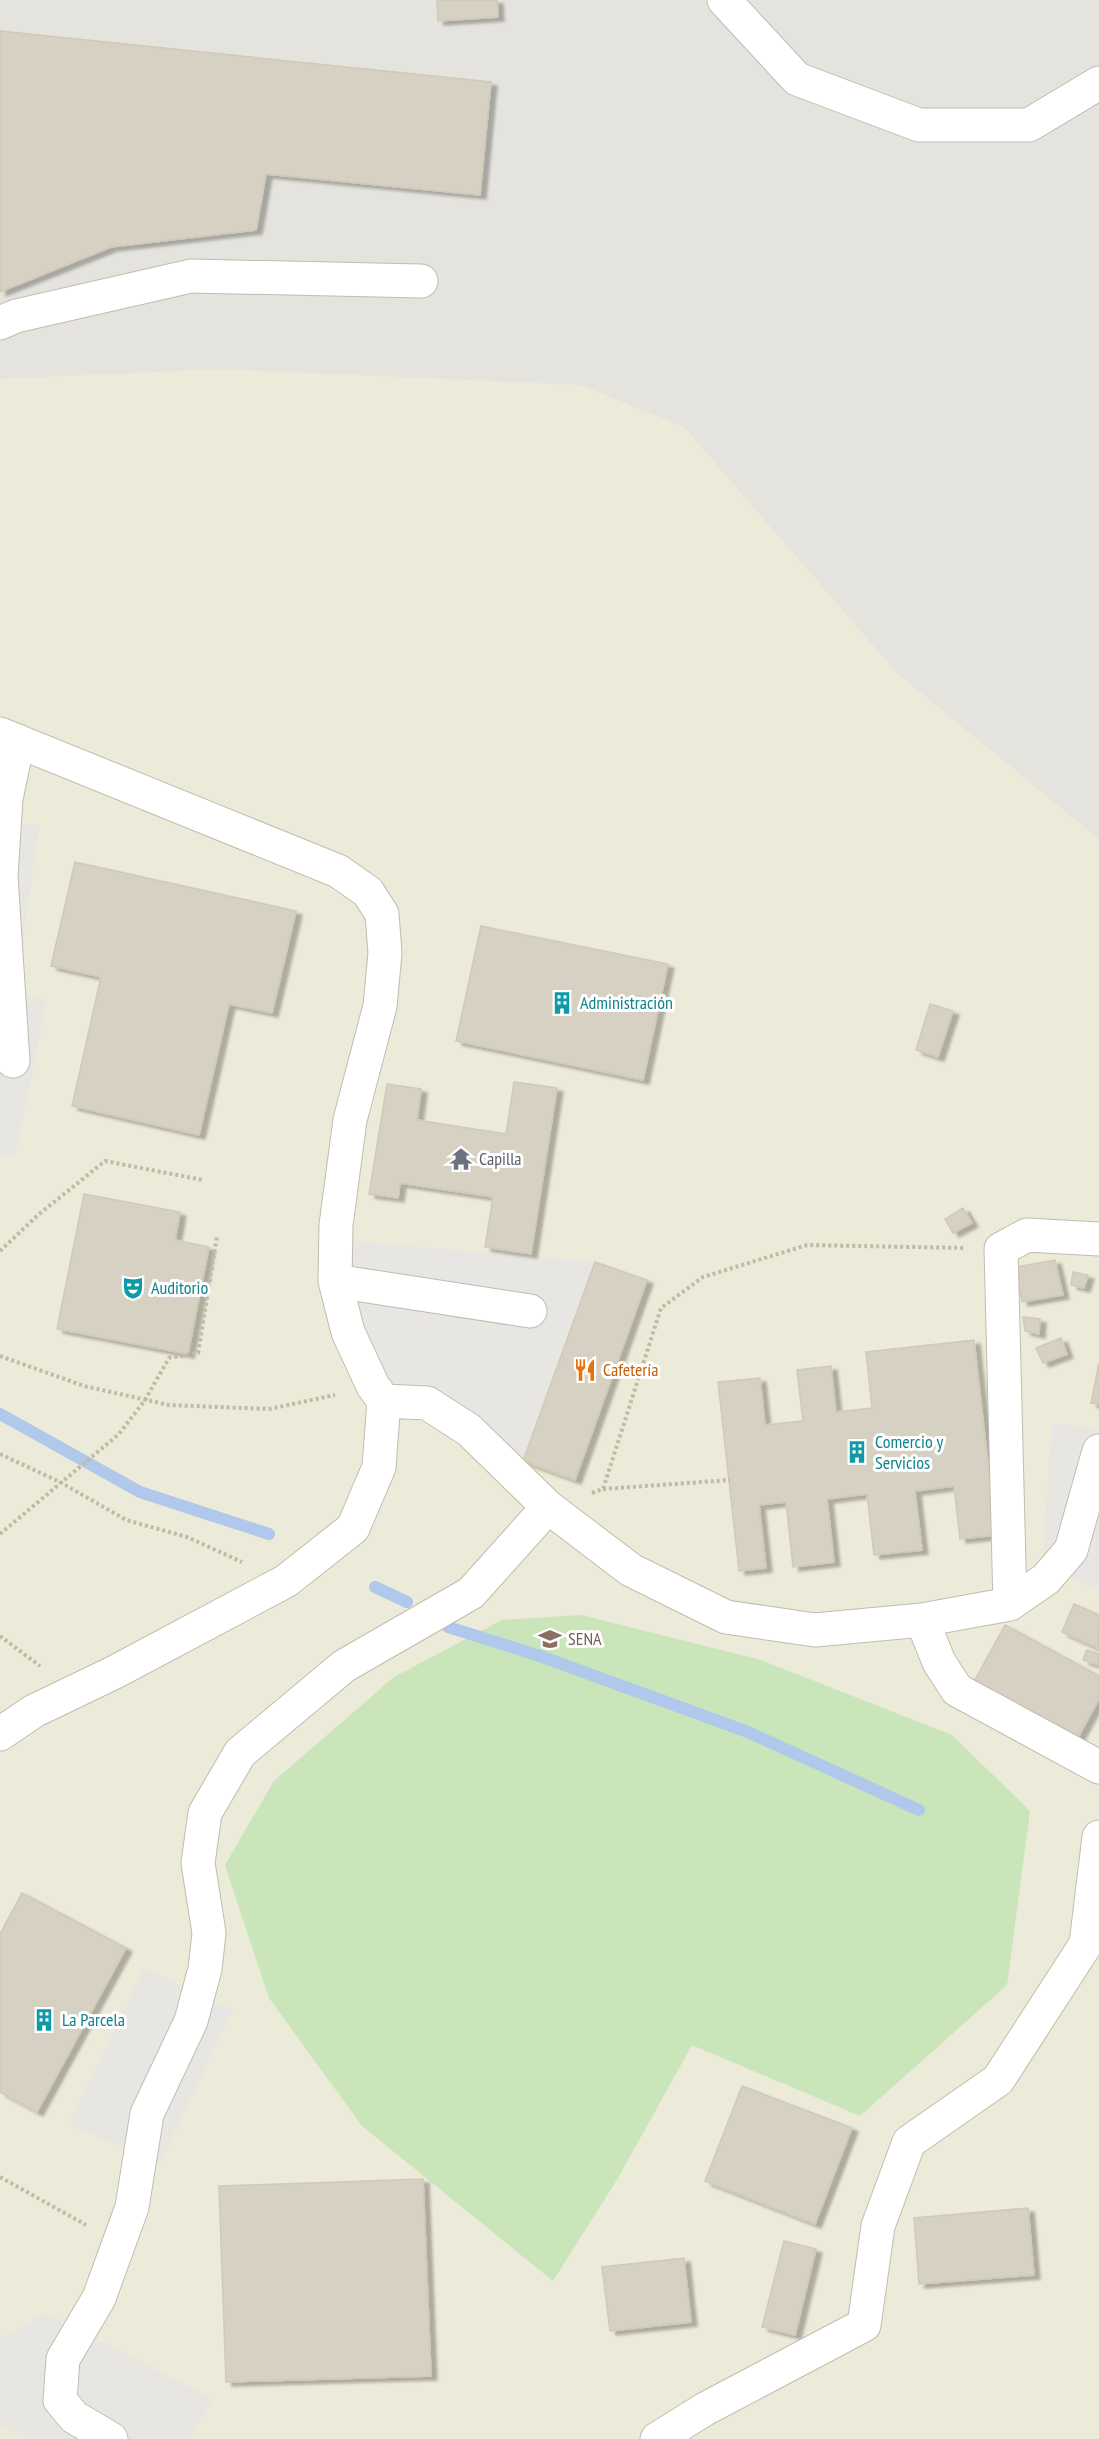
<svg xmlns="http://www.w3.org/2000/svg" width="1099" height="2439" font-family="'PT Sans Narrow',sans-serif">
	<defs>
		<filter id="shadow"><feDropShadow dx="6" dy="4" stdDeviation="1.5" flood-color="#0004"/></filter>
	</defs>
	<rect width="100%" height="100%" fill="#f5f4ec"/>
	<path fill="#e5e3dd" d="M0 0H1099V2439H0Z"/>
	<path fill="#ecead8" d="M219 369 581 385 684 427 897 673 1099 839V2439H0V379Z"/>
	<path fill="#c9e5b9" d="M581 1615 761 1660 952 1735 1030 1811 1007 1985 860 2116 692 2045 618 2178 553 2281 362 2126 269 1998 225 1865 274 1781 394 1677 502 1620Z"/>
	<path fill="#e7e6e3" d="M0 822 39 826 15 995 47 1000 15 1157H0Z
		M329 1239 595 1262 523 1461 357 1373Z
		M1052 1424 1099 1428V1589L1042 1566Z
		M144 1968 233 2011 159 2164 69 2124Z
		M45 2313 213 2399 190 2439H26L0 2424V2339Z"/>
	<g fill="none" stroke-linecap="round" stroke-linejoin="round">
		<path stroke="#afc8eb" stroke-width="12" d="M0 1414 140 1492 269 1534
			M375 1587 407 1602
			M448 1627 537 1655 748 1732 919 1810"/>
	</g>
	<path fill="#d6d1c2" stroke="#d0cab6" stroke-width="1.5" filter="url(#shadow)" d="M437 0H497L498 17 438 21Z
		M0 31 491 82 480 195 266 174 256 230 111 247 0 292Z
		M75 862 296 911 272 1013 229 1004 199 1135 72 1106 101 977 51 966Z
		M481 926 668 964 643 1080 456 1041Z
		M930 1004 953 1011 938 1057 916 1050Z
		M514 1082 557 1088 531 1254 485 1247 493 1197 400 1183 398 1198 369 1194 387 1084 421 1089 417 1120 506 1134Z
		M84 1194 180 1212 175 1240 209 1247 188 1354 57 1329Z
		M963 1208 972 1223 953 1233 945 1219Z
		M1055 1260 1063 1295 1022 1302 1015 1267Z
		M595 1262 647 1280 575 1480 523 1461Z
		M1073 1272 1088 1275 1084 1288 1071 1285Z
		M1023 1317 1040 1319 1039 1334 1025 1331Z
		M1061 1338 1067 1354 1043 1363 1036 1348Z
		M974 1340 996 1535 960 1539 954 1486 915 1491 922 1550 874 1555 867 1494 827 1499 834 1562 793 1567 786 1502 759 1505 766 1568 739 1571 718 1382 760 1378 765 1425 803 1421 797 1370 831 1366 836 1412 872 1408 866 1352Z
		M1099 1363V1404L1091 1403Z
		M1074 1604 1099 1615 1098 1648 1062 1632Z
		M1005 1625 1099 1676V1699L1075 1743 971 1687Z
		M1087 1650 1099 1654 1098 1665 1083 1660Z
		M22 1893 126 1948 37 2112 0 2092V1934Z
		M742 2086 852 2128 815 2224 705 2181Z
		M423 2179 431 2376 226 2382 219 2186Z
		M1028 2208 1034 2275 919 2284 914 2218Z
		M784 2241 816 2249 795 2335 762 2327Z
		M684 2258 691 2322 610 2331 602 2267Z"/>
	<g fill="none" stroke-linecap="round" stroke-linejoin="round">
		<g stroke="#c0bdaf" stroke-width="35">
			<path id="minor" d="M724 0 797 79 919 125H1029L1099 83
				M0 323 16 316 191 276 421 281
				M0 734 338 871 368 892 382 914 385 953 380 1006 350 1120 336 1225 335 1281 348 1332 373 1386 384 1401 379 1467 353 1528 286 1581 115 1672 34 1711 0 1734
				M13 1061 1 876 6 799 18 741
				M335 1281 530 1311
				M384 1401 427 1403 469 1430 548 1507 631 1570 726 1617 815 1630 922 1620 1010 1604 1046 1579 1071 1550 1099 1451
				M1010 1604 1001 1249 1027 1235 1099 1239
				M922 1620 939 1662 957 1690 1099 1767
				M111 2439 74 2417 60 2400 63 2359 99 2298 132 2207 147 2114 191 2021 205 1969 209 1933 198 1863 205 1813 240 1753 344 1666 471 1593 548 1507
				M657 2439 705 2409 864 2325 878 2226 909 2142 998 2080 1086 1944 1099 1837"/>
		</g>
		<path stroke="#c0bba2" stroke-width="4" stroke-dasharray="3 3" stroke-linecap="butt" d="M0 1251 38 1215 105 1161 203 1180
			M0 1356 84 1386 169 1405 269 1409 335 1395
			M0 1454 60 1482 126 1520 187 1537 242 1562
			M603 1489 730 1480
			M592 1493 603 1489 661 1308 703 1277 807 1245 964 1248
			M0 1534 119 1434 145 1400 169 1358 198 1353 217 1236
			M0 1636 40 1666
			M0 2177 86 2225"/>
		<use href="#minor" stroke="#fff" stroke-width="33"/>
	</g>
	<defs>
		<g id="building-bare" transform="scale(1.8)"><path d="M-4-6H4V6H1V3H-1V6H-4ZM-2.5-4.3h1.7v1.8h-1.7ZM.8-4.3h1.7v1.8H.8ZM-2.5-1h1.7V.8h-1.7ZM.8-1h1.7V.8H.8Z" fill="#0f9aa8" stroke="#fff" stroke-width="2.5" paint-order="stroke"/></g>
		<g id="temple-bare" transform="scale(1.8)"><path d="M0-6L5-2H3V0L6.5 2.5H4V6H1.5V3h-3V6H-4V2.5H-6.5L-3 0V-2H-5Z" fill="#6b7280" stroke="#fff" stroke-width="2.5" paint-order="stroke"/></g>
		<g id="theatre-bare" transform="scale(1.8)"><path d="M-5-5.5Q0-4 5-5.5V0Q5 5 0 6Q-5 5-5 0ZM-3.3-2.5H-1v1.5H-3.3ZM1-2.5H3.3v1.5H1ZM-2.8 1Q0 5.5 2.8 1Z" fill="#0f9aa8" stroke="#fff" stroke-width="2.5" paint-order="stroke"/></g>
		<g id="restaurant-bare" transform="scale(1.8)"><path d="M-5-6h1v4h1v-4h1v4h1v-4h1v5L-1.5 .5V6h-2V.5L-5-1ZM5-6V6H3V1.5H1.5Q1.5-4 5-6Z" fill="#e8710a" stroke="#fff" stroke-width="2.5" paint-order="stroke"/></g>
		<g id="university-bare" transform="scale(1.8)"><path d="M0-5L7-2L0 1L-7-2ZM-4 1L0 2.5L4 1V4Q0 6-4 4Z" fill="#8d6e63" stroke="#fff" stroke-width="2.5" paint-order="stroke"/></g>
	</defs>
	<g fill-rule="evenodd">
		<use href="#building-bare" x="562" y="1003"/>
		<use href="#temple-bare" x="461" y="1159"/>
		<use href="#theatre-bare" x="133" y="1288"/>
		<use href="#restaurant-bare" x="585" y="1370"/>
		<use href="#building-bare" x="857" y="1452"/>
		<use href="#university-bare" x="550" y="1639"/>
		<use href="#building-bare" x="44" y="2020"/>
	</g>
	<g text-anchor="middle" stroke-width="6" stroke-linejoin="round" paint-order="stroke">
		<g font-size="18" fill="#0d838f" stroke="#fff" text-anchor="start">
			<text x="580" y="1009">Administración</text>
			<text x="151" y="1294">Auditorio</text>
			<text x="875" y="1448">Comercio y<tspan x="875" dy="21">Servicios</tspan></text>
			<text x="62" y="2026">La Parcela</text>
		</g>
		<g font-size="18" fill="#5b616d" stroke="#fff" text-anchor="start">
			<text x="479" y="1165">Capilla</text>
		</g>
		<g font-size="18" fill="#c56008" stroke="#fff" text-anchor="start">
			<text x="603" y="1376">Cafetería</text>
		</g>
		<g font-size="18" fill="#785e54" stroke="#fff" text-anchor="start">
			<text x="568" y="1645">SENA</text>
		</g>
	</g>
</svg>
